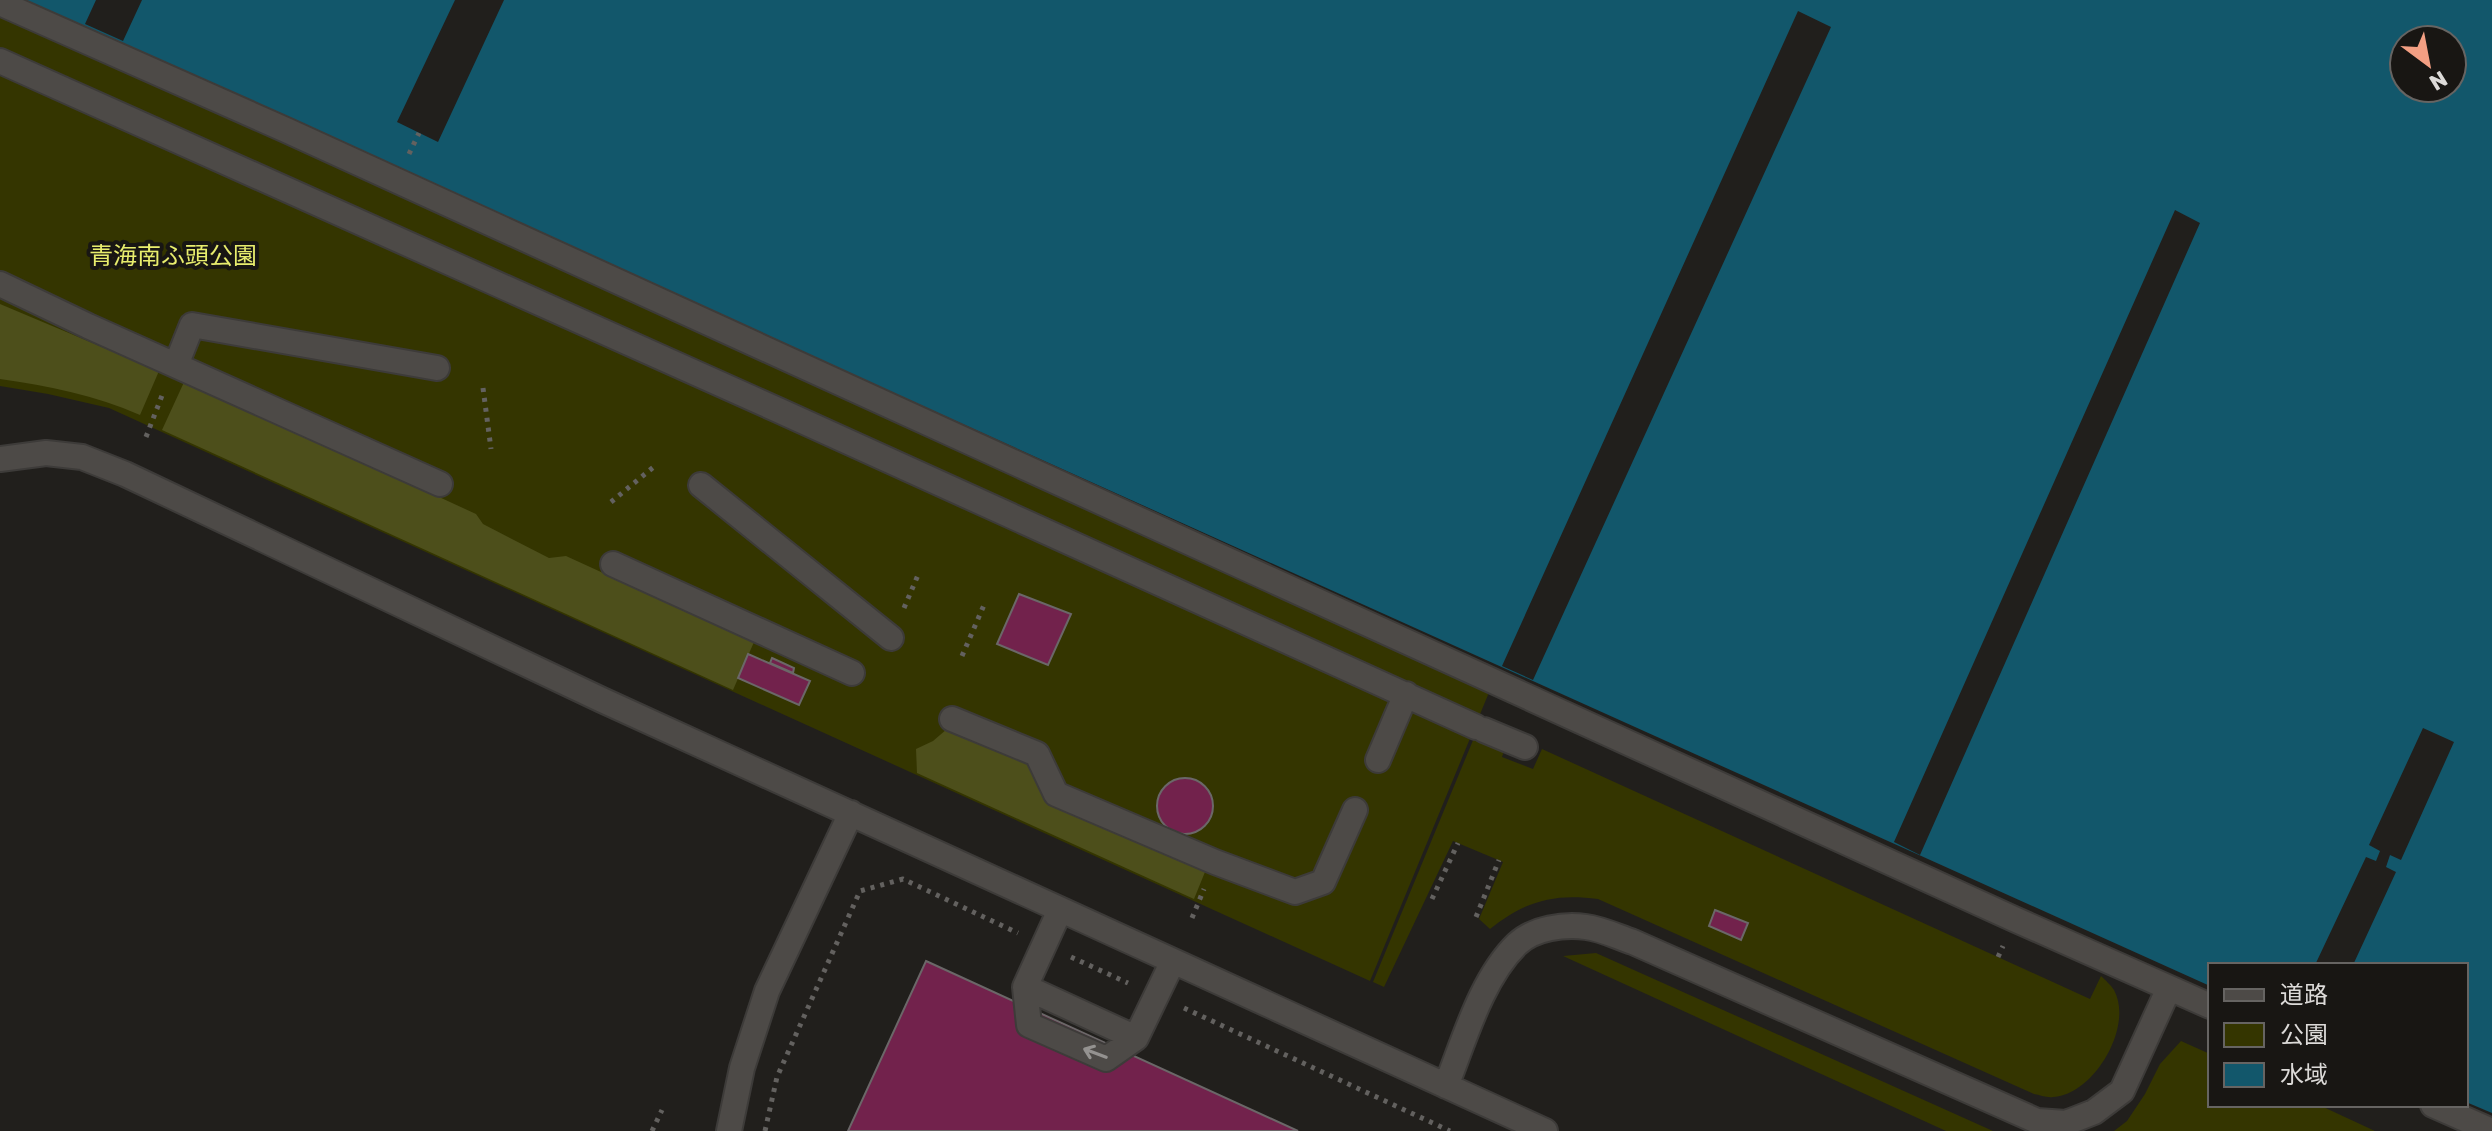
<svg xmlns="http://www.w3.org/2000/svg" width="2492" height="1131" font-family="Rubik,'Noto Sans JP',sans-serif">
	<rect width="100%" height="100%" fill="#211f1c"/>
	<path fill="#343500" d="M0 0 1490 690 1370 981 109 408 48 394 0 386Z
		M1476 733 1506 745 1502 757 1533 769 1542 749 2090 999 2101 976C2105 980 2111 985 2114 990 2134 1026 2094 1095 2053 1097 2047 1098 2040 1095 2034 1094L1598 899C1554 893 1525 901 1490 929L1479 919 1503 862 1453 841 1384 987 1373 982Z
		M1596 953 1993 1131H1946L1563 956Z
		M2181 1041 2210 1054V1105H2319L2375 1131H2114L2127 1121 2145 1094 2160 1064Z"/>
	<path fill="#4d4f1b" d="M0 304 159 371 140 415C95 395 49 386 0 379Z
		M185 380 476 514 483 524 549 558 566 556 754 642 733 690 162 430Z
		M947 729 1029 759 1047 803 1205 872 1194 899 917 773 916 749 933 741Z"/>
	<path fill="#12576b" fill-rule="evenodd" d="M21 0H2492V1113L2466 1102V965H2210V986ZM2404 40H2452V88H2404Z"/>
	<path fill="#211f1c" d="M96 0H142L123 41 85 24Z
		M455 0H504L438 142 397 122Z
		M1798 11 1831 27 1533 680 1502 666Z
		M2175 210 2200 223 1920 855 1894 842Z
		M2423 728 2454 742 2401 860 2390 855 2386 867 2396 872 2353 965H2315L2366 857 2376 861 2380 851 2369 845Z"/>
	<path fill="#72224c" stroke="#6b6768" stroke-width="2" d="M1019 594 1071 614 1048 665 997 644Z
		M748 654 810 681 799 705 738 678Z
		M772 658 794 668 793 673 770 663Z
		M1157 806a28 28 0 1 1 56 0a28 28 0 1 1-56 0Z
		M1715 910 1748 923 1741 940 1709 926Z
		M926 961 1298 1131H848Z"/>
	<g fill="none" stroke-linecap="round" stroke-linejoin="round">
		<g stroke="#3d3b39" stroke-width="28">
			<path id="minor" d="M0 3 286 130 2014 919 2210 1006
				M0 61 778 410 1476 727
				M0 284 88 326 440 484
				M176 365 192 325 437 368
				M0 459 46 453 82 457 125 474 602 700 1545 1131
				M701 485 891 638
				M613 564 852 673
				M952 719 1037 754 1056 794 1215 862 1295 892 1323 882 1355 810
				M1484 730 1525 747
				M1378 760 1406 694
				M1060 910 1025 987 1029 1025 1106 1059 1136 1038 1173 961
				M1025 987 1136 1038
				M1446 1086C1464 1041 1481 979 1517 944 1534 928 1564 924 1586 927 1602 929 1618 937 1633 942L2037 1121 2066 1123 2094 1112 2122 1091 2169 988
				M2433 1105 2492 1131
				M729 1131 742 1068 767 991 851 813"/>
		</g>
		<path stroke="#63615f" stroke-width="5" stroke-dasharray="4 6" stroke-linecap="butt" d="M409 154 419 133
			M483 388 491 449
			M146 437 163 393
			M611 502 656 465
			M904 608 918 575
			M962 656 984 605
			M1432 899 1458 843
			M1476 917 1499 860
			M1192 918 1204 889
			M1071 957 1128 983
			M1998 957 2003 946
			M1184 1008 1450 1131
			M652 1131 662 1110
			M765 1131 777 1077 860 891 903 879 1018 933"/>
		<use href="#minor" stroke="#4d4a47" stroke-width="24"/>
	</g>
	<defs><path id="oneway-shaft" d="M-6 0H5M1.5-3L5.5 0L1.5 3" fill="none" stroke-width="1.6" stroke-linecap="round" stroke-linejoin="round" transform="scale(2)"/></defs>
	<use stroke="#949290" href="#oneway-shaft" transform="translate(1095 1053) rotate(-159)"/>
	<g text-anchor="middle" stroke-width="8" stroke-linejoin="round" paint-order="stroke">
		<g font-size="24" fill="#e8ed6d" stroke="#181613">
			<text x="173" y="264">青海南ふ頭公園</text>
		</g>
	</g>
	<rect x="2208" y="963" width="260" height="144" fill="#181613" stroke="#666462" stroke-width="2"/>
	<rect x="2224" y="989" width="40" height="12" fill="#4d4a47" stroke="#666462" stroke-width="2"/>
	<text x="2280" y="1003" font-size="24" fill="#dcdad8">道路</text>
	<rect x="2224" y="1023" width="40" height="24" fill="#343500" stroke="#666462" stroke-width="2"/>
	<text x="2280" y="1043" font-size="24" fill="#dcdad8">公園</text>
	<rect x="2224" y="1063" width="40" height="24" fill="#12576b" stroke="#666462" stroke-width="2"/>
	<text x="2280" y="1083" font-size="24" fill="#dcdad8">水域</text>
	<g transform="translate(2428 64) rotate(148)"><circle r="38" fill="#181613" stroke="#666462" stroke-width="2"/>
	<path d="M0-6L14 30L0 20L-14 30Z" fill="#f39f83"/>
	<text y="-12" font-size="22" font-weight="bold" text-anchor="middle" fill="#dcdad8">N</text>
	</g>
</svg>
